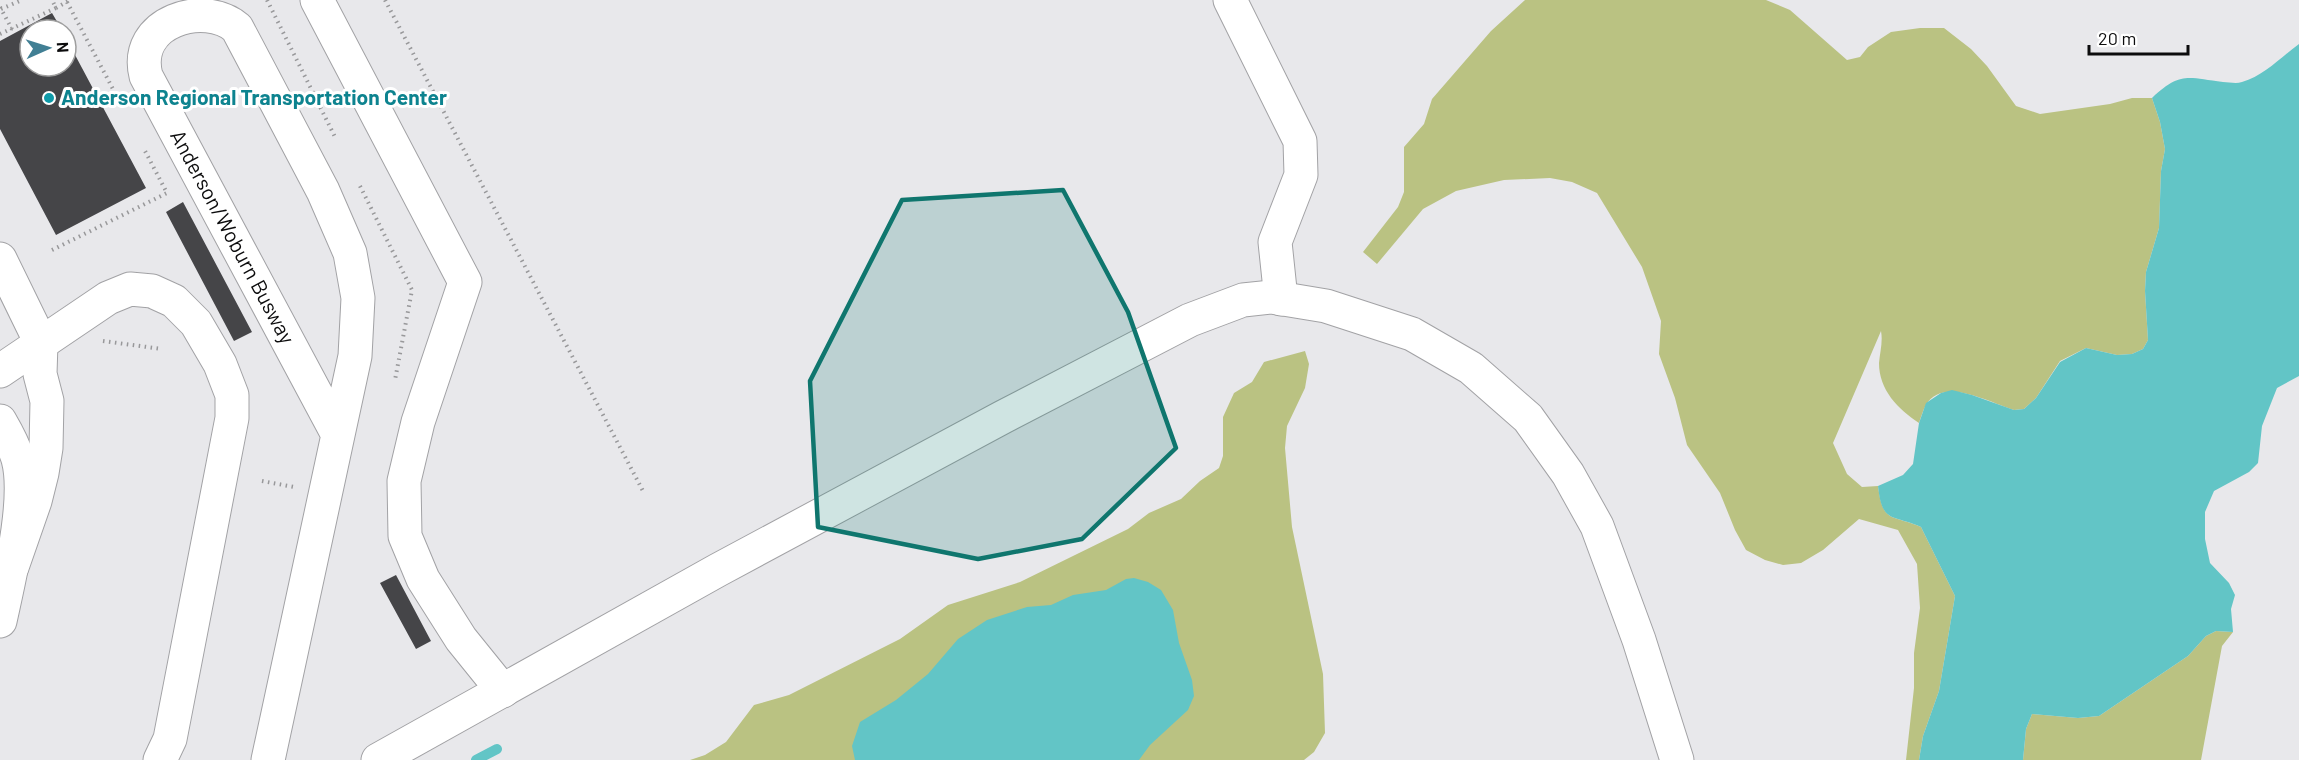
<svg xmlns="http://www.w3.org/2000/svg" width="2299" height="760" font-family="Barlow,sans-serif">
	<rect width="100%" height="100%" fill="#e8e8eb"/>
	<path fill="#bac282" d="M1525 0H1766L1790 10 1847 60 1860 57 1868 47 1891 32 1920 28H1944L1971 49 1987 66 2016 106 2040 114 2110 104 2132 98H2152L2160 122 2165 149 2161 171 2159 228 2146 272 2145 291 2148 340 2143 349 2132 354 2117 355 2086 348 2060 361 2036 398 2024 409 2014 410C1990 403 1943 376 1926 405 1923 410 1921 417 1919 423 1898 409 1879 390 1879 363 1880 352 1883 342 1881 331L1833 443 1847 474 1862 487 1878 486C1883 524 1891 514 1921 527L1955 596 1939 691 1923 736 1919 760H1906L1914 688V653L1920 608 1917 564 1898 530 1859 519 1823 550 1801 563 1783 565 1765 560 1746 550 1735 530 1720 493 1687 445 1675 398 1659 354 1661 321 1642 267 1597 193 1572 182 1550 178 1504 180 1456 191 1423 209 1377 264 1363 252 1398 207 1404 192V147L1424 124 1432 99 1491 31Z
		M1305 351 1309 364 1305 388 1287 426 1285 448 1292 527 1323 674 1325 733 1314 752 1304 760H690L705 755 726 742 754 705 789 695 900 639 948 605 1020 582 1128 529 1149 513 1181 499 1200 481 1219 468 1223 456V417L1234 393 1252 382 1264 362Z
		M2216 631 2233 632 2222 646 2201 760H2023L2026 729 2032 714 2078 718 2099 716 2188 656 2206 636Z"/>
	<path fill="#62c5c6" d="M2299 44V376L2277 388 2262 426 2258 463 2249 472 2214 491 2205 512V539L2210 563 2229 583 2235 595 2231 609 2233 632 2216 631 2206 636 2188 656 2099 716 2078 718 2032 714 2026 729 2023 760H1919L1923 736 1939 691 1955 596 1921 527C1892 514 1882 524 1878 486L1903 475 1913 464 1919 423 1926 403 1941 393 1952 390 1972 395 2014 410 2024 409 2036 398 2060 362 2086 348 2117 355 2132 354 2143 349 2148 340 2145 291 2146 272 2159 228 2161 171 2165 149 2160 122 2152 98C2181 71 2187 78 2223 82 2229 82 2236 84 2242 82 2264 76 2281 57 2299 44Z
		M1134 578 1148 582 1161 590 1173 610 1179 643 1192 680 1194 696 1188 710 1150 745 1139 760H855L852 746 860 722 896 700 928 674 958 639 987 620 1027 607 1051 605 1073 595 1106 590 1126 579Z"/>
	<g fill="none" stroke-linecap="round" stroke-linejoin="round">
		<path stroke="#62c5c6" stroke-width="10" d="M476 760 497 749"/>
	</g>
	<path fill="#454548" d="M52 13 62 30H30V66H66V38L146 188 56 235 0 129V41Z
		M183 202 252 332 234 341 166 212Z
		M396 575 431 641 416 649 380 583Z"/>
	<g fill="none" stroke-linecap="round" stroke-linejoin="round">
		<g stroke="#a2a2a5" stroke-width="35">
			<g id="minor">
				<path d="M317 0 465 282 418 422 404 481 405 536 423 579 461 639 503 691"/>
				<path d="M1230 0 1300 141 1301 175 1275 242 1281 299"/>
				<path d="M0 259 41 343 40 374 47 401 46 448 42 473 35 501 12 567"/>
				<path d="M0 371 108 298 130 289 152 291 174 301 196 323 220 364 232 395V418L170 739 160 760"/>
				<path d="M0 421C7 433 14 446 18 459 29 500 9 579 0 621"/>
				<path id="s1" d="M268 760 355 356 358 298 350 253 323 191 237 28C205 0 132 21 146 76L337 433"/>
				<path d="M378 760 718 570 1003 417 1190 320 1243 300 1272 297 1326 306 1412 334 1471 368 1528 418 1568 474 1597 526 1639 640 1677 760"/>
			</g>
		</g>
		<path stroke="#98989a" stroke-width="4" stroke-dasharray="1.5 4.5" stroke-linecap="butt" d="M267 0 336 139
			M385 0 643 491
			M67 2 114 91
			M56 8 70 0
			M1 9 22 0
			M0 34 56 8 52 0
			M360 186 412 290 395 380
			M52 250 167 193 144 149
			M103 341 162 349
			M262 481 294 487"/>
		<use href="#minor" stroke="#fff" stroke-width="33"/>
		<path stroke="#98989a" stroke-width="4" stroke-dasharray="1.5 4.5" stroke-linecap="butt" d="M0 7 14 33"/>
	</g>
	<path fill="#0f766e" fill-opacity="0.2" stroke="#0f766e" stroke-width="4.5" stroke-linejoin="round" d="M1063 190 1128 312 1176 448 1082 539 978 559 818 527 810 381 902 200Z"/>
	<circle fill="#0f9aa8" stroke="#fff" stroke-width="2" cx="49" cy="98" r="6"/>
	<g text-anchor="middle" stroke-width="6" stroke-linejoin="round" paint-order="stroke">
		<g font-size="21" font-weight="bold" fill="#0d838f" stroke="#fff" text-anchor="start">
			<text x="61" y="105">Anderson Regional Transportation Center</text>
		</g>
		<g font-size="21" fill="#0c0c0d" stroke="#fff">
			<text dy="7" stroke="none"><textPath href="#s1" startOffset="1086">Anderson/Woburn Busway</textPath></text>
		</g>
	</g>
	<g transform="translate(48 48) rotate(87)"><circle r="28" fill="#ffffff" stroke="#9e9e9e" stroke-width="1.5"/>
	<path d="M0-4.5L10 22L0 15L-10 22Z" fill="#417f94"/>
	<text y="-9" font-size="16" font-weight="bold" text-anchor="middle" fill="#0c0c0d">N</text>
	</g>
	<path d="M2089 45v9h99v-9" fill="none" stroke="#0c0c0d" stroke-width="3"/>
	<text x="2098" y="45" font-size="18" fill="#0c0c0d" stroke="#ffffff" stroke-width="4.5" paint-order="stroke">20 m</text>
</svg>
